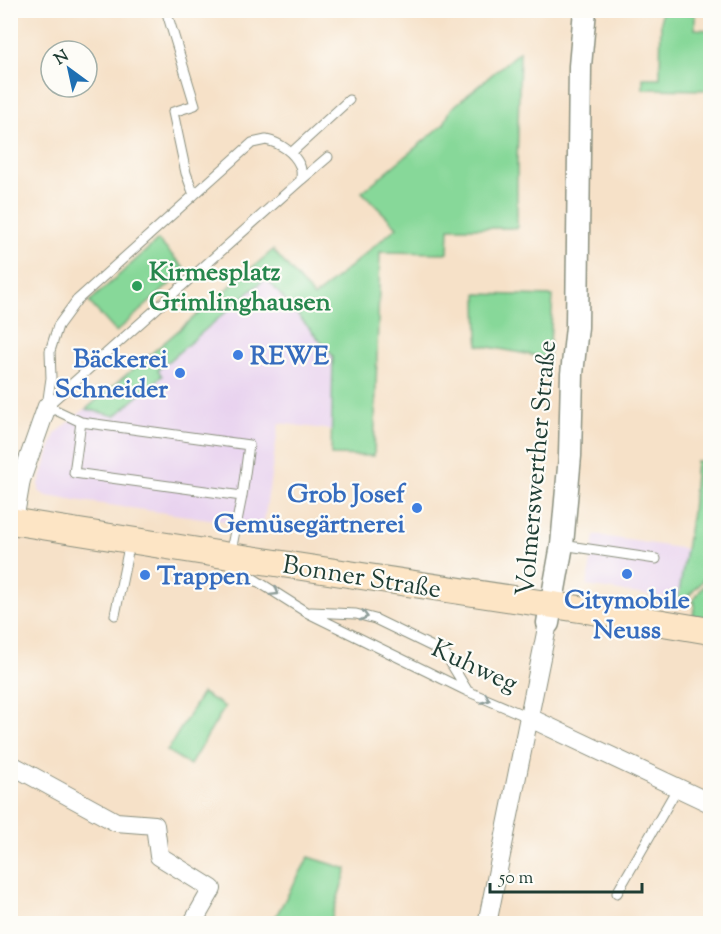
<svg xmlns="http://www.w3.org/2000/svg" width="721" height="934" font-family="'Sorts Mill Goudy',serif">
	<rect width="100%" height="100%" fill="#fdfcf7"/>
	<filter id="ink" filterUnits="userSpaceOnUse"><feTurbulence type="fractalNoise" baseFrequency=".0167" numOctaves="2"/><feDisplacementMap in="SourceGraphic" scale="12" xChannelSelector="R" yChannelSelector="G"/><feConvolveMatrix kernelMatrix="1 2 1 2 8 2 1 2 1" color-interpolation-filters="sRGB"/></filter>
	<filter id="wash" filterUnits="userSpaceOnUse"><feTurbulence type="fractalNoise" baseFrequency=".008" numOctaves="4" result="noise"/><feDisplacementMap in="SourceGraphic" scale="24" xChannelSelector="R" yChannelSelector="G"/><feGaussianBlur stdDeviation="1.35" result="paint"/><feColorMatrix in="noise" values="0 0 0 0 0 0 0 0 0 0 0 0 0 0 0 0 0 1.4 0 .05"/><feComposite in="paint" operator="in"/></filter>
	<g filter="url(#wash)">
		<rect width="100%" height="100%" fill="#f6e1c8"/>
		<path fill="#e8d2ef" d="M273 250 333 356 332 430 279 423 264 522 251 525 46 496 39 491V484L55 434Z
			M595 535 686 549 678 600 587 586Z"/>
		<path fill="#87d899" stroke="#538a66" stroke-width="1.5" d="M661 13H695V29L710 30V90L643 89V78H660Z
			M520 51 517 166V228H449L448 253 380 252 374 456 331 455 333 356 266 278 158 370 162 376 115 416 86 409 273 250 314 297 397 227 362 192 444 124 451 109Z
			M158 240 186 270 116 332 89 302Z
			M477 294 553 296 549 358 478 345Z
			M696 461 710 462V550L707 558 710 560C710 576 695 590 683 601L678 600 692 512Z
			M710 577V619L693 616 695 603 692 602Z
			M202 693 225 707 190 765 167 751Z
			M309 857 347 869 330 923H272Z"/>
	</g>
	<g filter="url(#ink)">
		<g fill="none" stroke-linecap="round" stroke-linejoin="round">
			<g stroke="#8a8f7e" stroke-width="11">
				<path id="service" d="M166 10 195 105 173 112 186 173 194 195
					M266 140C280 143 294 152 300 166 302 170 301 176 301 180L47 406 51 378 50 351 58 326 77 300 194 195 252 143Z
					M291 153 349 100
					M301 180 328 157
					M47 406 81 422 249 445 242 496 74 473 81 422
					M242 496 230 556 246 574 306 612 467 691 528 717
					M562 545 656 559
					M311 612 356 614 375 619 439 650 447 657 467 690
					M115 615 130 542
					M617 893 678 787"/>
			</g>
			<g stroke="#8a8f7e" stroke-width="20">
				<path id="minor" d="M14 521 21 480 47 406
					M528 717 710 803
					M10 764 116 822 155 825 159 856 212 889 192 924
					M487 924 548 623"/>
			</g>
			<g stroke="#8a8f7e" stroke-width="25">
				<path id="tertiary" d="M548 623 562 545 570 456 572 374 577 327 580 66 585 10"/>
			</g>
			<g stroke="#8a8f7e" stroke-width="28">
				<path id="secondary" d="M10 521 230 556 586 610 710 631"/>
			</g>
			<use href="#service" stroke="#fff" stroke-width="9"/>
			<use href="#minor" stroke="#fff" stroke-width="18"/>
			<use href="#tertiary" stroke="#fff" stroke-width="22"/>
			<use href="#secondary" stroke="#fde5c5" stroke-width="26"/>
		</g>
		<defs><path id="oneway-chevron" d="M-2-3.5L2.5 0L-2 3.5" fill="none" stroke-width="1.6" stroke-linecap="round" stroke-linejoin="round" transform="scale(1.5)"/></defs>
		<g stroke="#8f9e9a">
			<use href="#oneway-chevron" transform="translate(275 592) rotate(32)"/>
			<use href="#oneway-chevron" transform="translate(364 616) rotate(15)"/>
			<use href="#oneway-chevron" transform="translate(486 699) rotate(23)"/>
		</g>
	</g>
	<circle fill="#2e9e5b" stroke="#fdfcf7" stroke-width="2" cx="137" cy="286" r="6"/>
	<g fill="#3f7fe0" stroke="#fdfcf7" stroke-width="2">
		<circle cx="238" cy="355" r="6"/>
		<circle cx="180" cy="373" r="6"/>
		<circle cx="417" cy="508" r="6"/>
		<circle cx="627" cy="574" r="6"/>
		<circle cx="145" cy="575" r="6"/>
	</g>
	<g text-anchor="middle" stroke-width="4.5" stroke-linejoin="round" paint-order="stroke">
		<g font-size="26" font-weight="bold" fill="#27864d" stroke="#fdfcf7" text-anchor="start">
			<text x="149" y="280">Kirmesplatz<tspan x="149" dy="30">Grimlinghausen</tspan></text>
		</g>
		<g font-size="26" font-weight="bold" fill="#366cbe" stroke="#fdfcf7" text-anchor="start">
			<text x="250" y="364">REWE</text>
			<text x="168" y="367" text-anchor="end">Bäckerei<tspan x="168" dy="30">Schneider</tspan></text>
			<text x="405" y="502" text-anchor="end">Grob Josef<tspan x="405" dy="30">Gemüsegärtnerei</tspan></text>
			<text x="157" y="584">Trappen</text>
			<text x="627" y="608" text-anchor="middle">Citymobile<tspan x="627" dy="30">Neuss</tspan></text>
		</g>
		<g font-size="26" fill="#1f3d34" stroke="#fdfcf7">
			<text transform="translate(535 468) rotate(-85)" y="9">Volmerswerther Straße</text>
			<text transform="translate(362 576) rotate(9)" y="9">Bonner Straße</text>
			<text transform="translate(475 665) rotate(25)" y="9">Kuhweg</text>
		</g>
	</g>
	<rect width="721" height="934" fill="none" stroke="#fdfcf7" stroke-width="36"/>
	<g transform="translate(69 69) rotate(327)"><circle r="28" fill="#fdfcf7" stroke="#a4b0a9" stroke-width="1.5"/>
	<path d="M0-4.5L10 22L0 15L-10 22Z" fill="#1f6fb2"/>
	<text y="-9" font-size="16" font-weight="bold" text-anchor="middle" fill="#1f3d34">N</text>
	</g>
	<path d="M490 883v9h152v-9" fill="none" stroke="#1f3d34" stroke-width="3"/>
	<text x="499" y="883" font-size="18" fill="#1f3d34" stroke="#fdfcf7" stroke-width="4.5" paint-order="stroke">50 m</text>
</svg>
